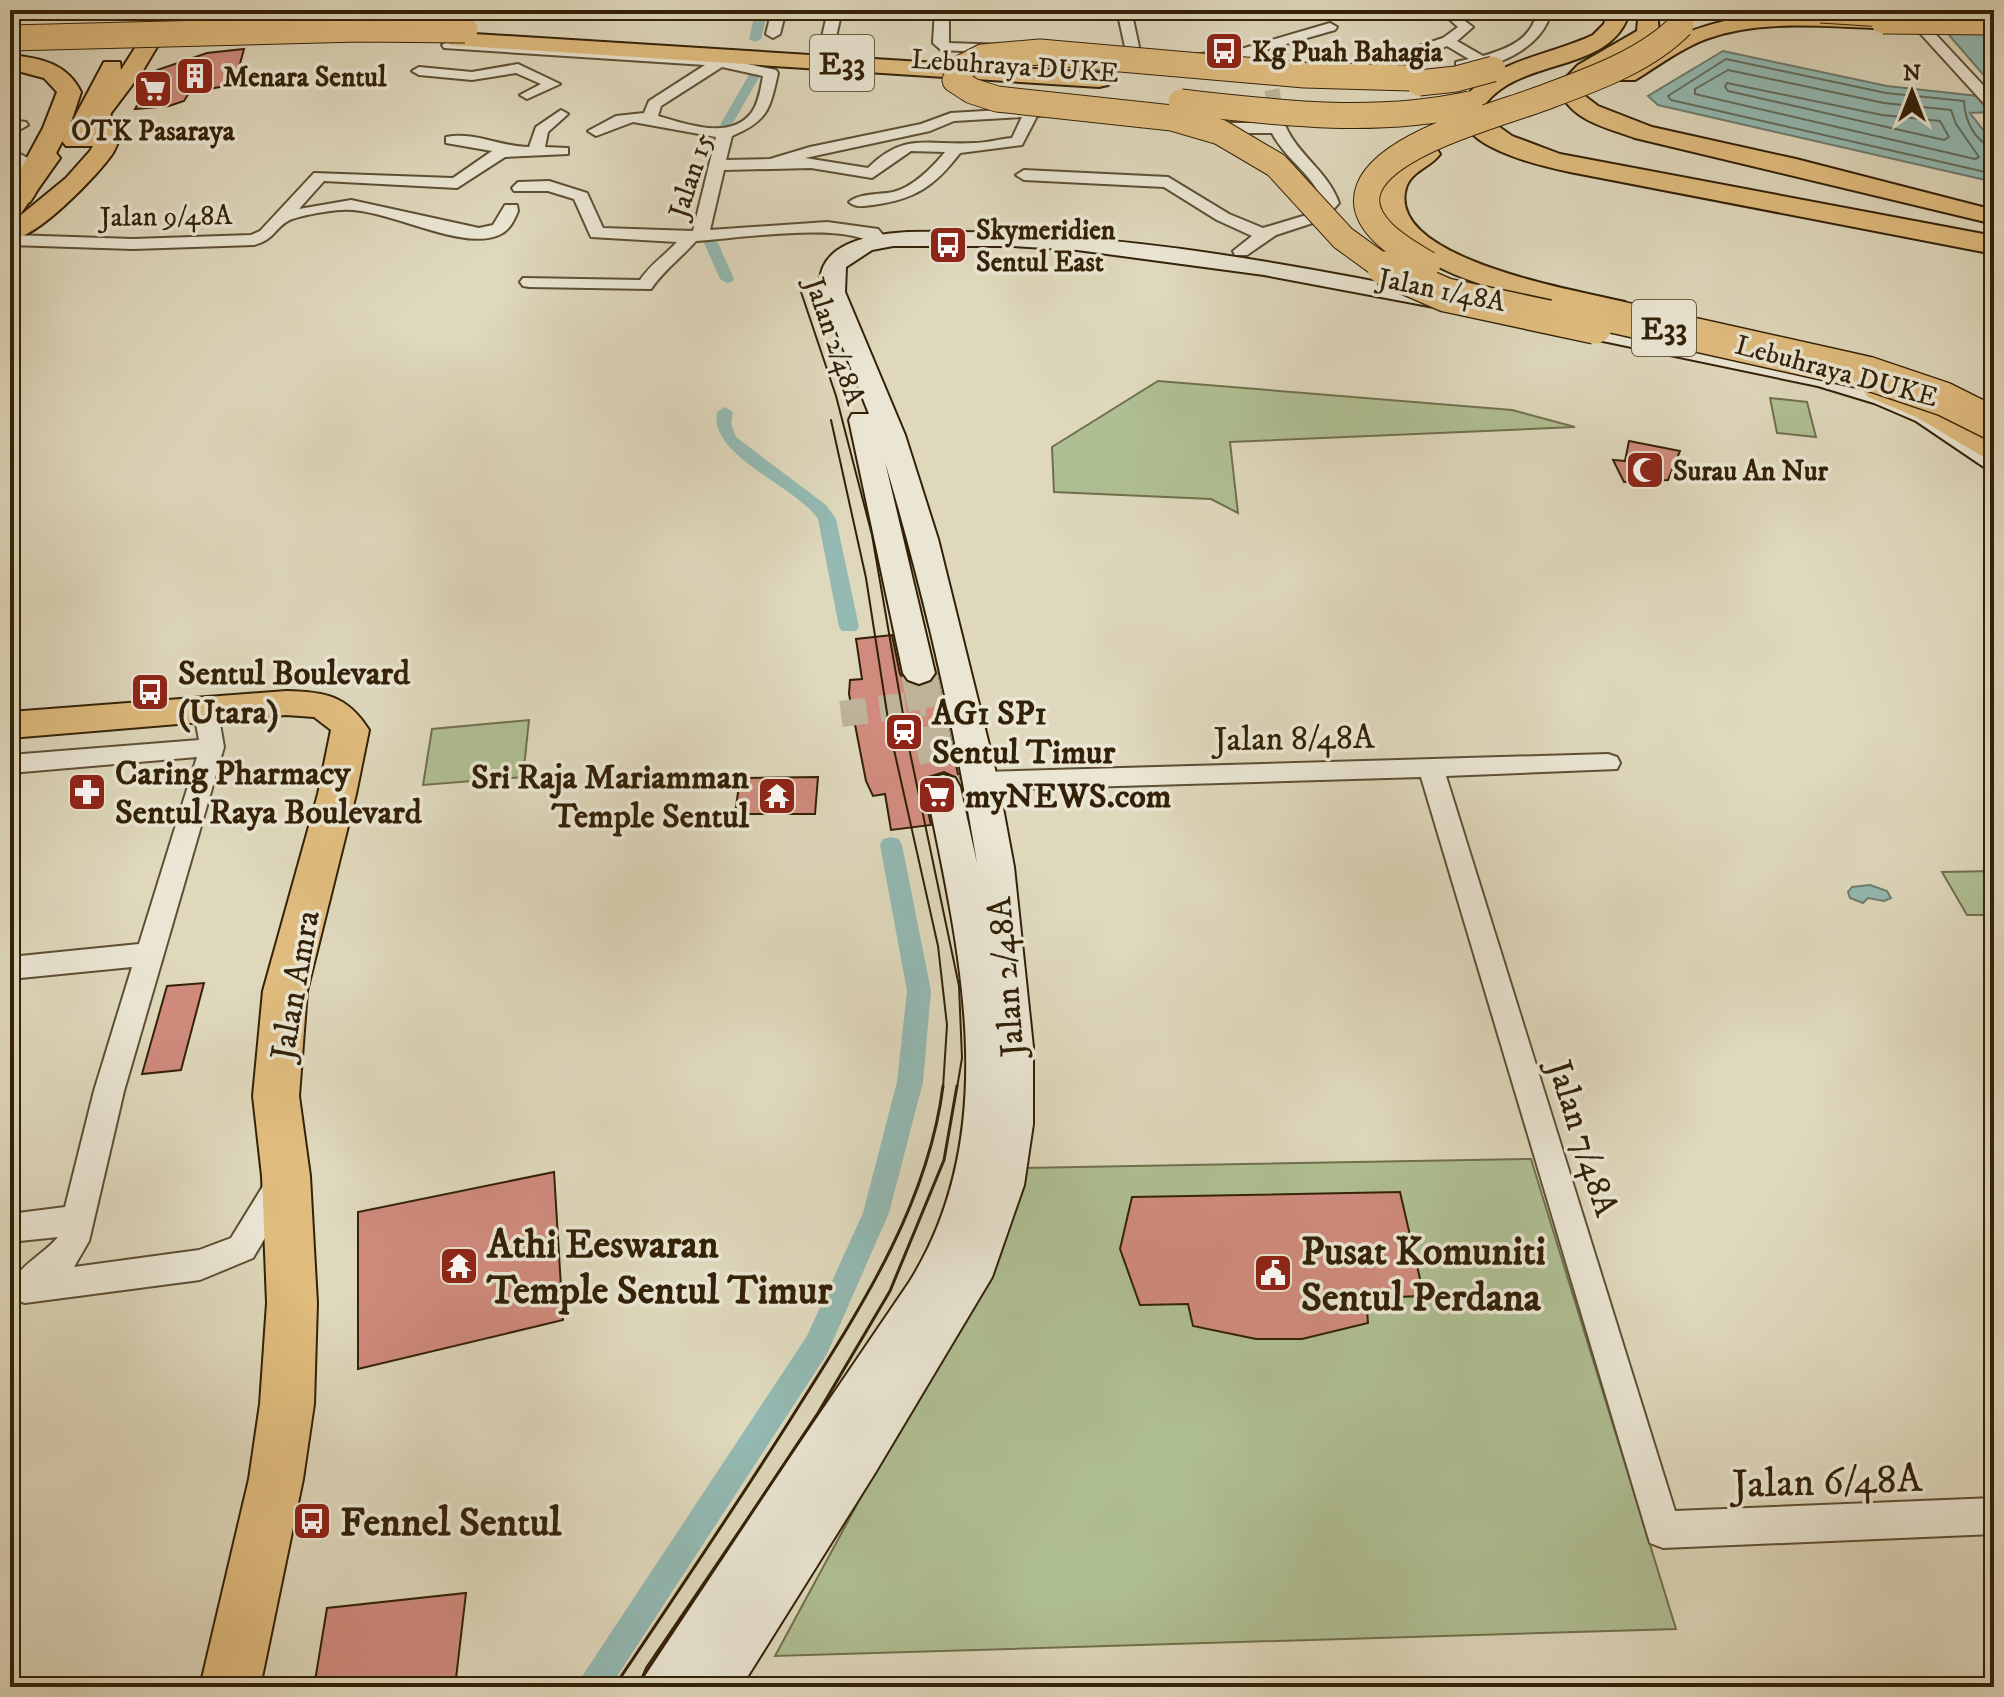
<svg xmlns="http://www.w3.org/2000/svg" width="2004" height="1697" font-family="'IM FELL DW Pica',serif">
	<rect width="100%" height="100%" fill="#dfd8bc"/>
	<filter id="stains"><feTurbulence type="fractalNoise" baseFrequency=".0025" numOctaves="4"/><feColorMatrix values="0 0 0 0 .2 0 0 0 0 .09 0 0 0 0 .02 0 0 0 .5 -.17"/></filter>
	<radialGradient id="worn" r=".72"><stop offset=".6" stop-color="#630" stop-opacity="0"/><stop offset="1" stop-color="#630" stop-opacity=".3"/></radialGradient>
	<path fill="#afbf93" stroke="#71704d" stroke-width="2" d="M1158 381 1512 410 1575 427 1230 442 1238 513 1211 499 1054 492 1052 447Z
		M1770 398 1807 402 1816 437 1777 433Z
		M529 720 523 777 423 785 432 729Z
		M1994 871V915H1967L1942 872Z
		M1531 1159 1676 1629 775 1656 992 1255 1023 1168Z"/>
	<path fill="#93b9b2" stroke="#6d7c6e" stroke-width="2" d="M1994 22V87L1942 27Z
		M1723 51 1887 86 1978 96 1992 112 1970 113 1994 144V182L1658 105 1648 96Z
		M1870 885 1887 891 1891 898 1884 901 1868 898 1863 903 1850 898 1848 892 1852 887Z"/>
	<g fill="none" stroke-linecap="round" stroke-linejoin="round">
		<path stroke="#636d5c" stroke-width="2" d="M1728 70 1884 103 1951 110 1956 124 1979 157 1975 159 1695 94V89Z
			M1727 83 1882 115 1940 121 1949 137 1944 140 1728 91 1725 87Z
			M1994 148C1974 141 1965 121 1964 101L1886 93 1726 59 1668 96 1671 100 1994 174"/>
		<path fill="#93b9b2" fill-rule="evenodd" d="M756 10H768L761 39 755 42 749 39Z
			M750 73 760 76 730 128H722L720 125Z
			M711 239 718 243 734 279 732 282 727 283 720 279 704 243Z
			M725 407 733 412 731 424 736 437 826 505 836 519 859 627 856 631H842L839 627 818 519C795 485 709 457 717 412Z
			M891 837 899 839 902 845 931 991 923 1082 889 1213 827 1354 610 1687H575L807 1336 863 1213 897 1082 907 991 880 845 883 839Z"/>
	</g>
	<path fill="#d08b7d" stroke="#332107" stroke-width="2" d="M244 49 235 82 230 85 189 93 184 101 169 106 135 109 157 70 207 53Z
		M1629 441 1680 451 1668 480 1624 482 1613 460 1625 461Z
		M892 635 900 674 906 682 920 687 931 683 937 675 959 779 944 772 928 777 923 788 931 825 891 830 885 794 873 796 866 781 849 694 850 680 862 679 856 639Z
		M818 777 815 814H735L740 778Z
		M204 983 181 1070 142 1074 167 986Z
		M554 1172 563 1320 358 1369V1212Z
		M1400 1192 1424 1296 1366 1298 1368 1323 1302 1339H1256L1193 1326 1188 1304 1140 1305 1120 1249 1132 1197Z
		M466 1593 455 1687H314L327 1608Z"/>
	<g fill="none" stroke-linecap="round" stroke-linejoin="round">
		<path stroke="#bdb398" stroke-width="15" stroke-dasharray="15 7" stroke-linecap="butt" d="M1268 68 1275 107"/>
		<path stroke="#bdb398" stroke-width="26" stroke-dasharray="26 13" stroke-linecap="butt" d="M841 714 925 703"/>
		<path stroke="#bdb398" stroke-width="36" stroke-dasharray="36 18" stroke-linecap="butt" d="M919 673 943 787"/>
		<g stroke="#5e4f34" stroke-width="4">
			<path id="street" d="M772 10H786L780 34 773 38 766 34Z
				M828 10H842L836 37 829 41 822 37Z
				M935 10H949V43L1006 45 1013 49 1006 53 941 50 933 43Z
				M1024 10H1038L1039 13 1032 17Z
				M1117 10H1131L1141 56 1139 59 1127 56Z
				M1537 10H1551C1546 47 1490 73 1456 68V62L1469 59 1447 46C1432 52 1409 64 1395 54L1443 38 1458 27 1447 17 1454 13 1473 27 1457 41 1483 56C1509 48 1533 39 1537 10Z
				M1899 10H1913L1994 97V110L1989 109Z
				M1330 23 1337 27 1335 30 1258 52 1275 68 1268 72 1242 57 1185 64 1178 60 1185 56 1241 49Z
				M449 41 720 58 776 70 778 73C770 109 768 121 732 136L726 160 770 159 810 147 921 124 951 113 1051 107 1058 111 1056 114 1037 116 1022 145 960 153C934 187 915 199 873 205 863 206 856 208 849 202 860 193 879 195 893 192 912 188 933 167 945 152L911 151 872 178 811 168 724 170 710 230 827 222 878 229 889 242 887 246H875C850 220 734 239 696 241 681 258 664 270 651 289L529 287 523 286 520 282 523 278 640 280C651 264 664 256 677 242L591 237 574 199 548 191H514L512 188 518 182 549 181 587 193 603 228 693 231 716 137 633 122 596 136 588 131 616 116 644 113 649 101 705 65 444 48 442 45ZM722 67 763 76C761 87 759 102 752 112 731 141 686 124 658 116L661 106ZM1022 117 1012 138C999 139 987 143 974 143 929 146 905 131 868 168L805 158 930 131 954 121Z
				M518 64 560 84 527 99 520 95 541 84 516 73 472 80 419 75 412 71 419 67 472 72Z
				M1274 106 1281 110C1287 150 1326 166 1339 203L1325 219 1276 235 1247 255H1235L1233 251 1252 236 1217 220 1164 187 1024 180 1016 175 1024 170 1168 177 1229 214 1263 228 1313 213 1323 202C1313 174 1285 159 1272 133H1205L1197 128 1205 123H1268L1267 110Z
				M561 110 568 114 548 132 545 147 568 148V154L505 157 457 188 324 181 299 209 351 200 479 228 493 225 505 205H517L518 211C514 221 509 231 499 235 460 252 386 207 342 210 332 210 296 216 288 221 274 229 274 240 254 245L133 249 10 245 12 235 133 239 251 235 260 231 314 173 453 178 492 151 446 143V137C475 131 501 147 529 147L536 127Z
				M10 120 26 122 28 125 21 129 10 128Z
				M10 149 30 159 16 177 10 179 13 161Z
				M205 699 213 701 217 707 224 747 124 1091 89 1241 74 1267 199 1250 231 1238 271 1173 282 1169 293 1173 298 1183 253 1258 200 1280 25 1303 13 1299C2 1273 44 1256 58 1237L10 1242V1214L65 1207 94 1091 132 967 10 979V957L139 944 197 757 10 773V755L199 740 193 707 197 701Z
				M1608 754 1617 757 1620 763 1617 769 1446 776 1675 1511 1994 1498V1534L1663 1548 1650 1543 1421 777 981 790 972 787 969 781 972 775 981 772Z"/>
		</g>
		<g stroke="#332107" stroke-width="4">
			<path id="secondary" d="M908 232C1092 228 1271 260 1450 296L1459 298 1462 303 1459 308 1450 310 1264 275 1077 250 1014 246H893L872 250 846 267 845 292 905 435 938 539 998 781 1014 867 1033 1047V1124L1024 1185 992 1277 875 1473 741 1687H639L647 1668 910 1281C1004 1129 959 950 926 787L931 778 943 775 955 778 960 787 977 863C955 728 924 593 885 462L935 673 930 680 919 684 908 680 903 673 849 420 852 414H869L821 292C812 243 872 234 908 232Z
				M1559 318 1823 371 1892 391 1934 409 1994 449V469L1984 467 1916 421 1874 403 1818 386 1550 330 1547 325 1550 320Z"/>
		</g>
		<g stroke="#332107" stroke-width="4">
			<path id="primary" d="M159 10H179L142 72 111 113 110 118 120 119 123 124C121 135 118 144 113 153 100 173 32 244 10 238V224L66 178 90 151 93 146H66L62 141 104 62H120L121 70Z
				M48 151 56 153 60 158 19 216 10 219V194L40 153Z
				M286 691C325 692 347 695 369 730L356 794 307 991 299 1096 310 1176 317 1303 314 1404 303 1479 260 1687H200L249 1479 260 1404 267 1303 262 1176 253 1096 263 991 318 794 331 730 314 717 286 715 10 738V712Z"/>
		</g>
		<g stroke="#332107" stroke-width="4">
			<path id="highway" d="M1608 10H1630C1614 74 1523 56 1486 103L1487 118 1512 136 1560 154 1994 236V254L1570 172C1542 166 1475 151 1463 121 1461 116 1462 108 1462 102 1491 60 1549 56 1593 35L1604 24Z
				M1639 10H1657L1659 34 1594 75 1583 87 1585 96 1598 106 1652 127 1796 159 1994 210V224L1635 138C1605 127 1568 120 1558 86L1578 65 1637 31Z
				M1784 13 1873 14 1881 16 1884 21 1881 26 1873 28C1818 26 1758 20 1706 39 1680 49 1658 66 1635 80H1619L1615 75C1621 66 1631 62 1640 56 1686 28 1730 16 1784 13Z
				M458 33 1099 73 1108 75 1111 80 1108 85 1099 87 450 45 446 40 450 35Z
				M10 55C40 58 67 63 81 92L69 128 34 196 30 202 20 204 10 201V189L43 128 57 92 44 78 10 69Z
				M1427 146 1436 148 1440 154C1431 167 1411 171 1406 188 1385 260 1581 291 1625 302L1629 308 1625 314 1614 317C1552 303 1376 277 1378 192 1385 170 1405 152 1427 146Z
				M1879 380 1940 403 1994 435V459L1982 456 1916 417 1868 397 1863 390 1868 383Z"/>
		</g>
		<use href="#street" fill="#eae6d3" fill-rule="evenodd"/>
		<use href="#secondary" fill="#eae6d3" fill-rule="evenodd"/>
		<use href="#primary" fill="#e0bc7e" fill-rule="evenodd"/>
		<use href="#highway" fill="#e0bc7e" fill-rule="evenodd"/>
		<path stroke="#332107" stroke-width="2" d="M798 283 836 396 872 535 908 743 959 986 962 1058 957 1088
			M831 420 866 578 890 732 938 946 947 1025 943 1088"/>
		<path stroke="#332107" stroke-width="3" d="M614 1687C676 1595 738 1503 797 1409 860 1309 928 1205 943 1086
			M636 1687 818 1413 890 1291 944 1160 957 1086"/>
		<g stroke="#332107" stroke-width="27" stroke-linecap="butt">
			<path id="highway-bridge-far1" d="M1821 10 1915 16
				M1883 21 1994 22
				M10 38 359 29 465 30
				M1419 83 1456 79 1493 69
				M1181 102C1279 113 1373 125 1470 104
				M1428 264C1404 250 1355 223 1369 188 1387 143 1497 115 1540 99 1588 81 1645 62 1681 25
				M1387 270 1343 238 1276 165 1220 132 1172 118 997 99 972 91 955 80 963 67 982 57 1040 52 1304 75 1410 78"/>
		</g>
		<g stroke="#332107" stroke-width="36" stroke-linecap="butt">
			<path id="highway-bridge" d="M1384 268 1446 295 1595 327
				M1567 306 1867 373 1944 399 1994 424"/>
		</g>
		<use href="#highway-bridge-far1" stroke="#e0bc7e" stroke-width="25"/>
		<use href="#highway-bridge" stroke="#e0bc7e" stroke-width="33"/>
	</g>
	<defs>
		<g id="bus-square" transform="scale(2)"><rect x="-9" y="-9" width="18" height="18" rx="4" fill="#8f2418" stroke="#eae6d3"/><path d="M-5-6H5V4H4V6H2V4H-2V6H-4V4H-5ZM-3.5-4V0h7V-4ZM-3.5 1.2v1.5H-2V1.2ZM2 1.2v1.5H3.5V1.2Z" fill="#fff"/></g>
		<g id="building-square" transform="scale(2)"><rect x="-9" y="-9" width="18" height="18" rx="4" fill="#8f2418" stroke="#eae6d3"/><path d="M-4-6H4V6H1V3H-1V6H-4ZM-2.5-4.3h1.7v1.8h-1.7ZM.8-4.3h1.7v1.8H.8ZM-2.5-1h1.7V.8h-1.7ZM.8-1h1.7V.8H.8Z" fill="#fff"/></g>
		<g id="supermarket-square" transform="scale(2)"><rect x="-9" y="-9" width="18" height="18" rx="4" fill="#8f2418" stroke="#eae6d3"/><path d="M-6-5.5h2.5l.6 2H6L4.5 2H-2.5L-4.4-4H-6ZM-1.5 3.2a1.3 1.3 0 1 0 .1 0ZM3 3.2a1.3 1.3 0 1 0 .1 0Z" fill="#fff"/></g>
		<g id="mosque-square" transform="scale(2)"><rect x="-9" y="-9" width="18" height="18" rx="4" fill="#8f2418" stroke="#eae6d3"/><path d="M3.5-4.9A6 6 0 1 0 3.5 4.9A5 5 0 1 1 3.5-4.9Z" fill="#fff"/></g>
		<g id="station-square" transform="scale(2)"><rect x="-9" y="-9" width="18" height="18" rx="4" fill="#8f2418" stroke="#eae6d3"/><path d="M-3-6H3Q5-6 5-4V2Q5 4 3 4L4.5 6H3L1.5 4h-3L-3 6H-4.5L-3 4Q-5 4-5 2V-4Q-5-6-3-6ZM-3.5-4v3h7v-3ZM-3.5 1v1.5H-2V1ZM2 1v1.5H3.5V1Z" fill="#fff"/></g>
		<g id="pharmacy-square" transform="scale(2)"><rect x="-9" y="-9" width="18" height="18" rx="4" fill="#8f2418" stroke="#eae6d3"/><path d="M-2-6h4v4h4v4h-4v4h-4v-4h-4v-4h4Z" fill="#fff"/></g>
		<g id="temple-square" transform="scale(2)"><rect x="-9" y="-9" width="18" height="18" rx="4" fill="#8f2418" stroke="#eae6d3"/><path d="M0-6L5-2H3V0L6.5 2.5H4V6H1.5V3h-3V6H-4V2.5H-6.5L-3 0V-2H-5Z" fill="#fff"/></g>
		<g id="civic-square" transform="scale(2)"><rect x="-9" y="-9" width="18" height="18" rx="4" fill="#8f2418" stroke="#eae6d3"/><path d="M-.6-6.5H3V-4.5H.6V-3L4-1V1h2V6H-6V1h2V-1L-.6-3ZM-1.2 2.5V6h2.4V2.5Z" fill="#fff"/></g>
	</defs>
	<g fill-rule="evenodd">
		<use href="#bus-square" x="1224" y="51"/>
		<use href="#building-square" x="195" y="76"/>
		<use href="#supermarket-square" x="153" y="89"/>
		<use href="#bus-square" x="948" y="245"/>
		<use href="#mosque-square" x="1645" y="470"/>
		<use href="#bus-square" x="150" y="692"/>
		<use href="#station-square" x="904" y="732"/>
		<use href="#pharmacy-square" x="87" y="792"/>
		<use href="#supermarket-square" x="937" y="795"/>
		<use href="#temple-square" x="777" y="796"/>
		<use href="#temple-square" x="459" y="1266"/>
		<use href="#civic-square" x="1273" y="1273"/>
		<use href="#bus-square" x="312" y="1521"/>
	</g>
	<g text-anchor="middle" stroke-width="7" stroke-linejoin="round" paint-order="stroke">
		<g font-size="28" font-weight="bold" fill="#332107" stroke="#eae6d3" text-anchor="start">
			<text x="1252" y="61">Kg Puah Bahagia</text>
			<text x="223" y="86">Menara Sentul</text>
			<text x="153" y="140" text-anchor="middle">OTK Pasaraya</text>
			<text x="976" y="239">Skymeridien<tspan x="976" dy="32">Sentul East</tspan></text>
			<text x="1673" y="480">Surau An Nur</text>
		</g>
		<g font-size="28" fill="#332107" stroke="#eae6d3">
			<text transform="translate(1015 65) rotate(4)" y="10">Lebuhraya DUKE</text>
			<text transform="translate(690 175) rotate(-72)" y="10">Jalan 15</text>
			<text transform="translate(166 215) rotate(-1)" y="10">Jalan 9/48A</text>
			<text transform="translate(1442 289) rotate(11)" y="10">Jalan 1/48A</text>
			<text transform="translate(836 341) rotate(71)" y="10">Jalan 2/48A</text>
			<text transform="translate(1837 370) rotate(15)" y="10">Lebuhraya DUKE</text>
		</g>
		<g fill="#eae6d3" stroke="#6a5c44" stroke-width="2">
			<rect x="810" y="35" width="64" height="56" rx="6"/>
			<rect x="1632" y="300" width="64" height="56" rx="6"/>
		</g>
		<g font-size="32" font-weight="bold" fill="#332107">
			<text x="842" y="74">E33</text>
			<text x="1664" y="339">E33</text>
		</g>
		<g font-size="34" font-weight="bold" fill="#332107" stroke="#eae6d3" text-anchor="start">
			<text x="178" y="684">Sentul Boulevard<tspan x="178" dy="39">(Utara)</tspan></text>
			<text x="932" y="724">AG1 SP1<tspan x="932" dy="39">Sentul Timur</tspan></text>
			<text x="115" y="784">Caring Pharmacy<tspan x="115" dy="39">Sentul Raya Boulevard</tspan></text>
			<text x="749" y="788" text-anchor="end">Sri Raja Mariamman<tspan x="749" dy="39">Temple Sentul</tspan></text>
			<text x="965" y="807">myNEWS.com</text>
		</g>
		<g font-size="34" fill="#332107" stroke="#eae6d3">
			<text transform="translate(1294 737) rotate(-1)" y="12">Jalan 8/48A</text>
			<text transform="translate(1005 977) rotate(-95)" y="12">Jalan 2/48A</text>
			<text transform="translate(294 985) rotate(-80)" y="12">Jalan Amra</text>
			<text transform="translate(1584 1138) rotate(72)" y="12">Jalan 7/48A</text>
		</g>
		<g font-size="40" font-weight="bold" fill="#332107" stroke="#eae6d3" text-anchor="start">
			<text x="487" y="1257">Athi Eeswaran<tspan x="487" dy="46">Temple Sentul Timur</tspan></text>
			<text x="1301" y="1264">Pusat Komuniti<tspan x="1301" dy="46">Sentul Perdana</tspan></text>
			<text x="340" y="1535">Fennel Sentul</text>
		</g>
		<g font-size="40" fill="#332107" stroke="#eae6d3">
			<text transform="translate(1827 1480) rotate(-2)" y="14">Jalan 6/48A</text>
		</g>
	</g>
	<rect width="2004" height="1697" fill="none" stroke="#dfd8bc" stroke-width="40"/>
	<rect x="12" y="12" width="1980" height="1673" fill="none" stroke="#332107" stroke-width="4"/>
	<rect x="20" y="20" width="1964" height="1657" fill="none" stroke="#332107" stroke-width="2"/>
	<g transform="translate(1912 92)" stroke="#eae6d3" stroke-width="6" paint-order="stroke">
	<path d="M0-6L14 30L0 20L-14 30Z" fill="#332107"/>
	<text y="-12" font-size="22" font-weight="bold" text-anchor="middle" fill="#332107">N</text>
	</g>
	<rect width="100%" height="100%" filter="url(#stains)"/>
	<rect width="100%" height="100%" fill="url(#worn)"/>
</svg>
